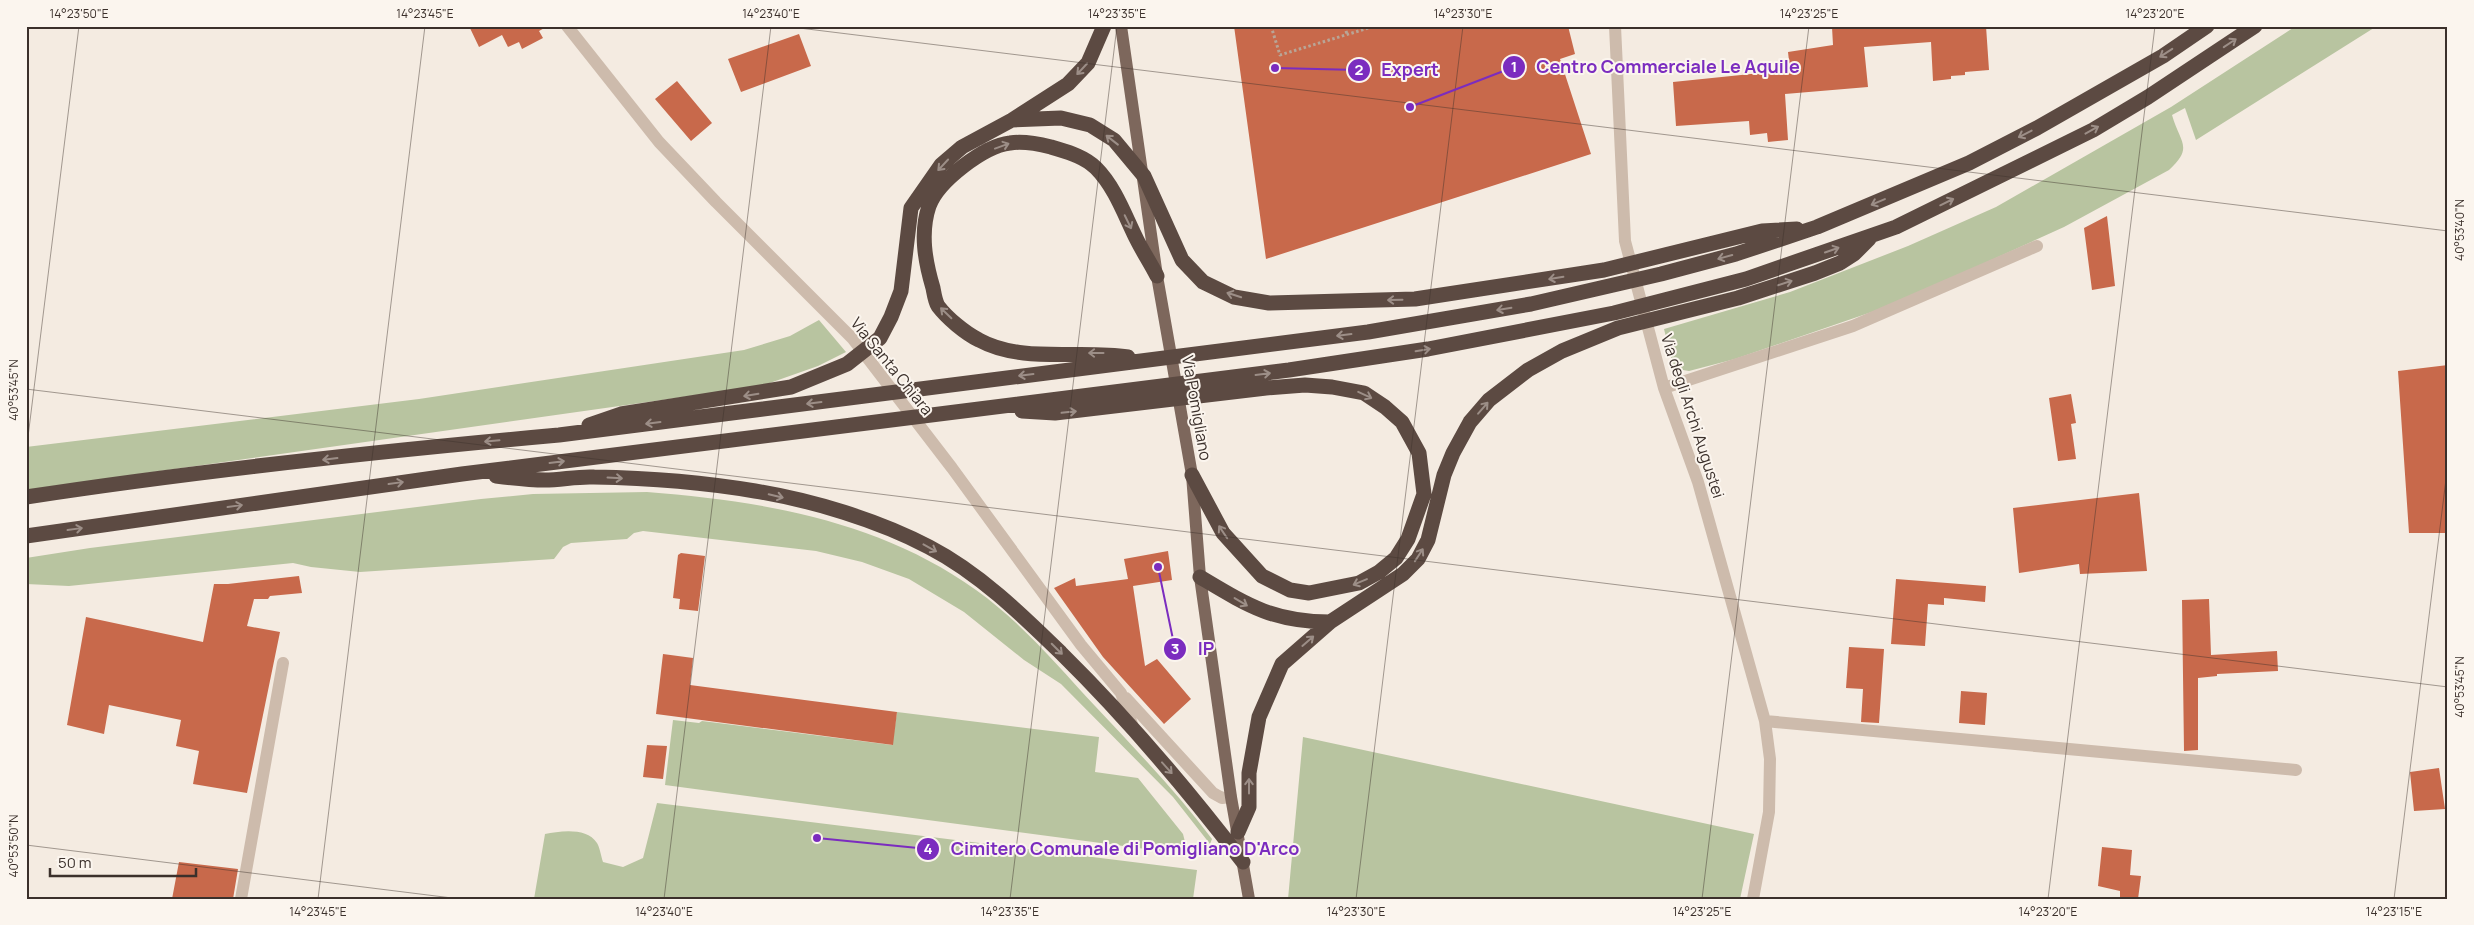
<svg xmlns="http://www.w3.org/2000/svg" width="2474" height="925" font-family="Manrope,sans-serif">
	<rect width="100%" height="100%" fill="#f4ebe1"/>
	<path fill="#b8c4a0" d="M2296 26H2377L2196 140 2185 108 2172 115C2180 143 2194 147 2169 170L2064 227 1895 304 1735 359 1689 371 1677 369 1672 361 1664 329 1790 292 1908 246 1996 207 2171 107Z
		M819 320 846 352 818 366 761 386 26 490V447L419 399 744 350 790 336Z
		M647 492C763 501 880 521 976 590 1021 622 1058 666 1095 706 1135 749 1177 792 1212 839L1210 844 1173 797 1061 684 1024 660 964 612 909 579 862 562 816 551 643 531 634 533 627 539 571 543 563 547 554 559 360 572 311 567 293 563 69 586 26 584V558L90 548 481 499 533 494Z
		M897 712 1099 737 1095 772 1138 778 1183 834 1187 850 1176 853 665 785 673 720 699 723 702 721 892 745Z
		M1303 737 1754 834 1740 899H1288Z
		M657 803 1197 870 1193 899H534L545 834C560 831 587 827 597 843 600 848 601 856 603 862L623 867 643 858Z"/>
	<path fill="#c8694b" d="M469 26H548L539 31 543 38 522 49 519 42 508 47 502 35 479 47Z
		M1234 26H1568L1575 54 1560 59 1591 154 1266 259Z
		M1986 26 1989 70 1965 72V75L1951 76V79L1933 81 1931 42 1864 47 1868 87 1785 94 1788 140 1768 142 1767 133 1750 135 1749 121 1676 126 1673 82 1790 70 1788 52 1833 45 1832 27Z
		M799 34 811 66 741 92 728 59Z
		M677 81 712 123 691 141 655 99Z
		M2107 216 2115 286 2092 290 2084 228Z
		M2448 365V533H2409L2398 371Z
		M2071 394 2076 423 2071 424 2076 459 2058 461 2049 398Z
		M2139 493 2147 571 2080 574 2079 564 2019 573 2013 508Z
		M1168 551 1172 580 1133 586 1145 666 1157 659 1191 699 1164 724 1103 657 1054 588 1075 578 1076 586 1128 579 1124 559Z
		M681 553 705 556 698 611 679 609 680 599 673 598 678 555Z
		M299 576 302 593 270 596 268 599H254L247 626 280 632 247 793 193 784 199 751 176 746 181 720 109 705 104 734 67 725 86 617 203 642 214 584H228Z
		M1896 579 1986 586 1985 602 1944 598V605L1928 604 1925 646 1891 644Z
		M2209 599 2211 655 2277 651 2278 671 2217 674V676L2198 678V750L2184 751 2182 600Z
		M1849 647 1884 649 1879 723 1861 722 1863 689 1846 688Z
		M663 654 693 658 690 685 897 712 893 745 656 714Z
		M1961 691 1987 693 1985 725 1959 723Z
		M647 745 667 746 663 779 643 777Z
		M2439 768 2445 809 2414 811 2410 772Z
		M2102 847 2132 850 2130 875 2141 876 2138 899H2120V891L2098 886Z
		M179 862 238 869 233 899H172Z"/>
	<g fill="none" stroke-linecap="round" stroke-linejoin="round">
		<path stroke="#b9a596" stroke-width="3" stroke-dasharray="2.5 2.5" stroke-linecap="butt" d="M1271 26 1280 55 1375 26
			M1345 26 1347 35"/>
		<path stroke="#cdbbac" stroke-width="12" d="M567 26 659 142 716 202 853 339 952 468 1081 645 1121 693 1133 727
			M1615 26 1625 241 1664 388 1698 482 1765 721 1770 759 1769 812 1753 899
			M1664 388 1853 326 2037 246
			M1126 698 1213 793 1222 798 1231 797
			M1765 721 2296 770
			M241 899 283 663"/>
		<path stroke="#7d675c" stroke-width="12" d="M1121 26 1157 276 1192 475 1200 577 1231 797 1249 899"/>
		<path stroke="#5c4a42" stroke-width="15" d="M1012 120 1061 118 1090 125 1114 140 1144 176 1182 260 1203 282 1234 297 1269 303 1415 299 1604 270 1762 231 1797 229
			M1128 357C1080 349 1023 364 979 340 965 333 947 318 938 306 935 301 934 293 933 288 925 261 920 233 929 206 938 181 984 146 1010 143 1023 141 1039 144 1051 147 1067 152 1084 156 1096 168 1115 187 1125 216 1137 240 1143 252 1151 264 1157 276
			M1022 411 1055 413 1266 388 1305 385 1332 387 1364 393 1385 407 1402 422 1419 453 1424 494 1408 539 1396 558 1379 572 1359 583 1309 593 1290 590 1262 576 1223 533 1192 475
			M589 425 621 414 791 387 847 364 880 338 891 317 901 291 911 208 941 165 962 147 1012 120 1068 84 1088 63 1104 26
			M496 476C512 478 529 480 545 480 561 480 578 476 594 477 647 478 702 482 755 491 811 500 878 520 929 547 979 573 1021 614 1061 653 1127 718 1187 789 1243 862
			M26 497C203 470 381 451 559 435L1368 332 1531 304 1661 274 1736 254 1817 227 1969 163 2037 128 2163 56 2207 26
			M26 536 462 474 1289 370 1428 349 1614 313 1746 279 1896 227 2093 130 2148 97 2255 26
			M1200 577C1247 605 1273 622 1330 622
			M1238 832 1249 807V773L1259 717 1282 664 1330 622 1403 574 1418 559 1428 540 1444 475 1453 453 1470 422 1489 400 1528 370 1562 351 1618 328 1738 298 1815 273 1840 263 1854 254 1869 239"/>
	</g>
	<defs><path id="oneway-shaft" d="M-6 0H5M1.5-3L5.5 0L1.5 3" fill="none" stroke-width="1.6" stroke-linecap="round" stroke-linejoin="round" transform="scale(1.25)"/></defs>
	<g stroke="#9c8e87">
		<use href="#oneway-shaft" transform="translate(2230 43) rotate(-34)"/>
		<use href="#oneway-shaft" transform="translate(2166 53) rotate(147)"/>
		<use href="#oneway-shaft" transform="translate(1082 69) rotate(133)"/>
		<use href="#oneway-shaft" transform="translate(2092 130) rotate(-29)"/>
		<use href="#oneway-shaft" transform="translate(2025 134) rotate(153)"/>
		<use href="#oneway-shaft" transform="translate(1112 140) rotate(-142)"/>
		<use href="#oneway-shaft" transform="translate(1002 146) rotate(-20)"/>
		<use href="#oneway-shaft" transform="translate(943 165) rotate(133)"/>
		<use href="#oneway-shaft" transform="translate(1878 202) rotate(157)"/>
		<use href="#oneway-shaft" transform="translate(1947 202) rotate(-26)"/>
		<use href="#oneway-shaft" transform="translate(1128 222) rotate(64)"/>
		<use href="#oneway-shaft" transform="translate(1832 250) rotate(-19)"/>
		<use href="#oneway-shaft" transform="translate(1725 257) rotate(165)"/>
		<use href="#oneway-shaft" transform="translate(1556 278) rotate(171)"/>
		<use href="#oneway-shaft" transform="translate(1785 283) rotate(-18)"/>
		<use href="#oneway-shaft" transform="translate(1234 295) rotate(-162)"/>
		<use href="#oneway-shaft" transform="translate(1395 300) rotate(179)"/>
		<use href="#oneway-shaft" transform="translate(1504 309) rotate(171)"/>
		<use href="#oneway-shaft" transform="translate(946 313) rotate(-136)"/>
		<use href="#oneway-shaft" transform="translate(1344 335) rotate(173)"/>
		<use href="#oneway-shaft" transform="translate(1423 350) rotate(-9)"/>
		<use href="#oneway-shaft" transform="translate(1096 353) rotate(180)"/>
		<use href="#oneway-shaft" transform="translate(1263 374) rotate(-7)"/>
		<use href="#oneway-shaft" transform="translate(1026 375) rotate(173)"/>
		<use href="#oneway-shaft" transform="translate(751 395) rotate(171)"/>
		<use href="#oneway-shaft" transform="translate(1365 395) rotate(25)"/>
		<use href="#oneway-shaft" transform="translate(814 403) rotate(173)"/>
		<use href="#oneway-shaft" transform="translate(1483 408) rotate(-49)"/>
		<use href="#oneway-shaft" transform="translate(1069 412) rotate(-6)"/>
		<use href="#oneway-shaft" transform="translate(653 423) rotate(173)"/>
		<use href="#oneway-shaft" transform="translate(492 441) rotate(175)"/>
		<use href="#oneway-shaft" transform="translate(330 459) rotate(173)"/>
		<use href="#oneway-shaft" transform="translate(557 462) rotate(-7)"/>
		<use href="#oneway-shaft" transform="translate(615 478) rotate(3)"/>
		<use href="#oneway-shaft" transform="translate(396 483) rotate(-8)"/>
		<use href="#oneway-shaft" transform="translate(776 496) rotate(13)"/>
		<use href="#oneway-shaft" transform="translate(235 506) rotate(-8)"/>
		<use href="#oneway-shaft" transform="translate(75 529) rotate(-8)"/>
		<use href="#oneway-shaft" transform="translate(1223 532) rotate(-124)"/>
		<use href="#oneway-shaft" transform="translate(930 548) rotate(29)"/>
		<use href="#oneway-shaft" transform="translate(1419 555) rotate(-57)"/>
		<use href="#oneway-shaft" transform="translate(1360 582) rotate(157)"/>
		<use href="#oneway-shaft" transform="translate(1241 602) rotate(31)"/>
		<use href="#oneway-shaft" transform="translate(1308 641) rotate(-41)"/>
		<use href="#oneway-shaft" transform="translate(1057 649) rotate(45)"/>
		<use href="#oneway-shaft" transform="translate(1167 768) rotate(48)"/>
		<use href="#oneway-shaft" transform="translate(1249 786) rotate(-90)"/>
	</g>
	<path fill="none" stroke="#3b302b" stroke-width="1" stroke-opacity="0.45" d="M783 26 2448 231M26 389 2448 687M26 453 79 26M26 845 460 899M318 899 425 26M664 899 771 26M1010 899 1117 26M1356 899 1463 26M1702 899 1809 26M2048 899 2155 26M2394 899 2448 463"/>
	<g text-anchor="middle" stroke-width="4" stroke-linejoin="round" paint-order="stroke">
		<g font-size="16" fill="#3b302b" stroke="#fbf5ee">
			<text transform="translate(892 366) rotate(51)" y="6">Via Santa Chiara</text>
			<text transform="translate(1197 408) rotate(80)" y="6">Via Pomigliano</text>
			<text transform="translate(1693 416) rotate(72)" y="6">Via degli Archi Augustei</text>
		</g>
	</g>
	<path fill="none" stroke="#7b2cbf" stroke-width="2" d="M1410 107L1514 67M1275 68L1359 70M1158 567L1175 649M817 838L928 849"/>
	<g fill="#7b2cbf" stroke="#fbf5ee" stroke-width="2">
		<circle cx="1410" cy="107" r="5"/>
		<circle cx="1275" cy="68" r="5"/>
		<circle cx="1158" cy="567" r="5"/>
		<circle cx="817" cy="838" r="5"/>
		<circle cx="1514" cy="67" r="12"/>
		<circle cx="1359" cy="70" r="12"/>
		<circle cx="1175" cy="649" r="12"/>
		<circle cx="928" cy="849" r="12"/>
	</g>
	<g font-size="15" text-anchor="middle" font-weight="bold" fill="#fff">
		<text x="1514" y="72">1</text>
		<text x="1359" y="75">2</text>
		<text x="1175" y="654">3</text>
		<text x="928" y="854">4</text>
	</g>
	<g font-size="18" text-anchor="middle" font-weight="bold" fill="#7b2cbf" stroke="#fbf5ee" stroke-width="4" stroke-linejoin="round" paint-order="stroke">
		<text x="1668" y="73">Centro Commerciale Le Aquile</text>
		<text x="1410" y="76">Expert</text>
		<text x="1206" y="655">IP</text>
		<text x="1125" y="855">Cimitero Comunale di Pomigliano D'Arco</text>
	</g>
	<rect width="2474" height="925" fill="none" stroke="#fbf5ee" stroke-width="55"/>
	<path d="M50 868v8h146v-8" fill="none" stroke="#3b302b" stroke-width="2.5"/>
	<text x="58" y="868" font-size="15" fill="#3b302b" stroke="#fbf5ee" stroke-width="4" paint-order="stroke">50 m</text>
	<rect x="28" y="28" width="2418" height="870" fill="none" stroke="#3b302b" stroke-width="2"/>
	<g font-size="12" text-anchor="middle" fill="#3b302b">
		<text x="79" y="18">14°23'50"E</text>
		<text x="425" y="18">14°23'45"E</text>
		<text x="771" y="18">14°23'40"E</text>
		<text x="1117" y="18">14°23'35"E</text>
		<text x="1463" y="18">14°23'30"E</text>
		<text x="1809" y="18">14°23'25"E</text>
		<text x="2155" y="18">14°23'20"E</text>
		<text transform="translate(2460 230) rotate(-90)" y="4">40°53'40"N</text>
		<text transform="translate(14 390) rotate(-90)" y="4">40°53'45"N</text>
		<text transform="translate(2460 687) rotate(-90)" y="4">40°53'45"N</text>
		<text transform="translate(14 846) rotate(-90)" y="4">40°53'50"N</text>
		<text x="318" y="916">14°23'45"E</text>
		<text x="664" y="916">14°23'40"E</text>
		<text x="1010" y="916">14°23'35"E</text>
		<text x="1356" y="916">14°23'30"E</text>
		<text x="1702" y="916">14°23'25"E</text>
		<text x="2048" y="916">14°23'20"E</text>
		<text x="2394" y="916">14°23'15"E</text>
	</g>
</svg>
